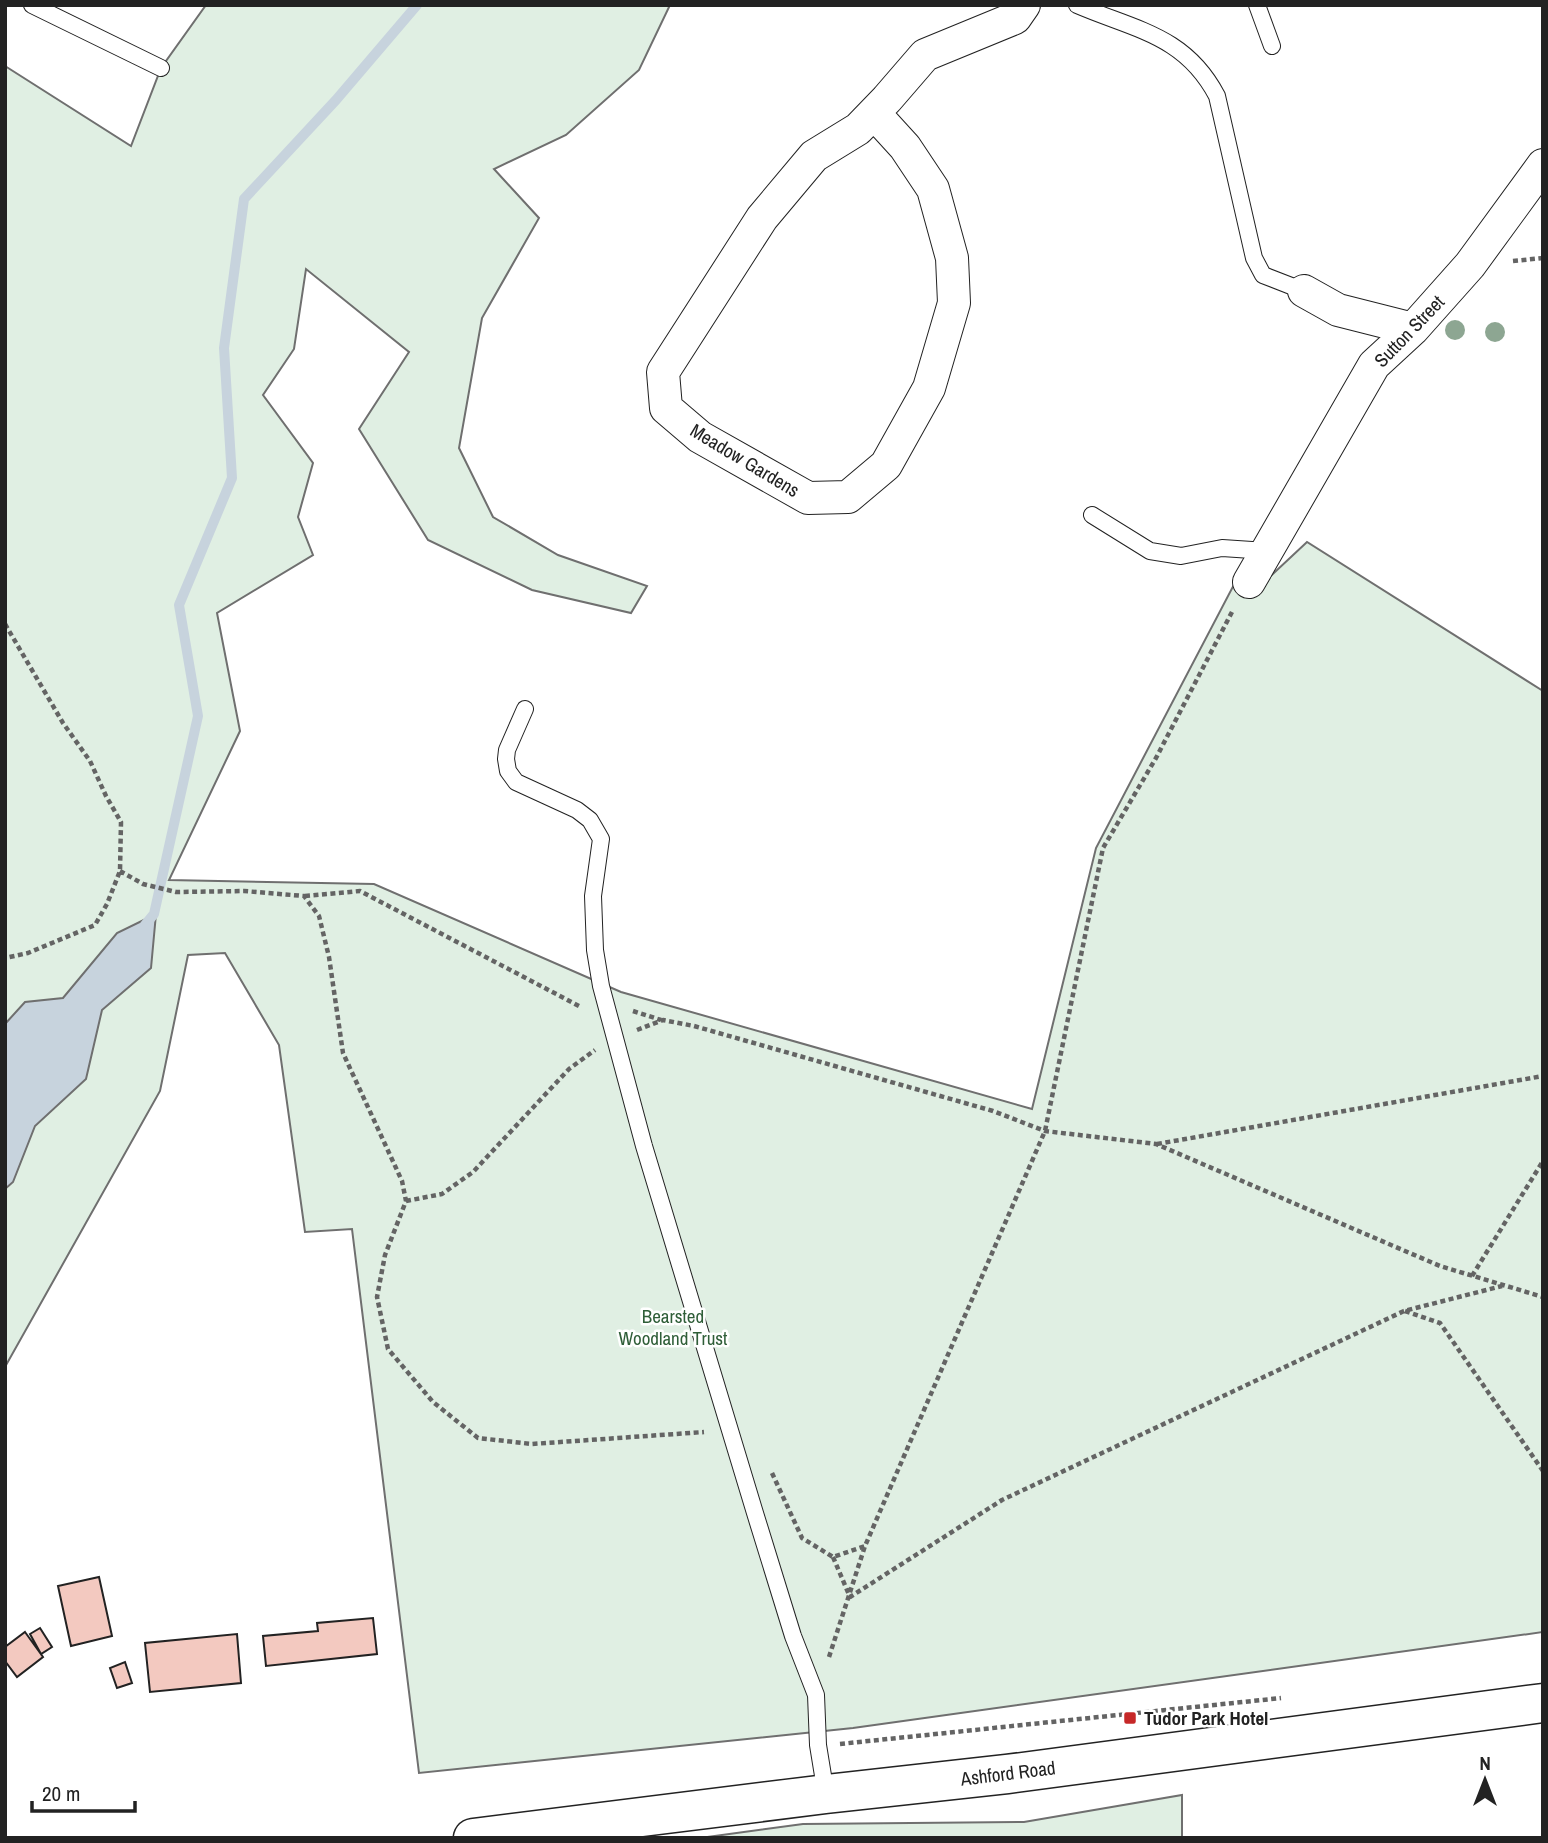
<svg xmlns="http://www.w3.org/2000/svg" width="1548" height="1843" font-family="'Archivo Narrow',sans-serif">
	<rect width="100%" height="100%" fill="#fff"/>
	<path fill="#e0efe3" stroke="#6f6f6f" stroke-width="2" d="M206 5H670L639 70 566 135 494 169 539 218 482 318 459 448 493 517 558 555 647 586 631 613 532 590 428 540 359 429 409 352 306 269 294 349 263 395 313 463 298 517 313 555 217 613 240 731 169 880 374 884 621 992 1032 1109 1096 848 1239 575 1260 586 1307 542 1543 691V1632L853 1728 419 1773 352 1229 305 1232 279 1045 225 953 188 955 160 1091 5 1367V66L131 146 161 68Z
		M1182 1795V1838H700L803 1824 1024 1822Z"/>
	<path fill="#c7d3dd" stroke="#6f6f6f" stroke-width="2" d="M156 914 151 968 102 1010 86 1079 35 1126 13 1182 5 1189V1024L25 1002 63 998 117 933Z"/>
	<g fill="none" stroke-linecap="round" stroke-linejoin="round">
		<path stroke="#c7d3dd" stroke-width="10" d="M145 925 154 914 198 716 179 605 232 478 224 348 244 199 336 100 417 5"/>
	</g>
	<path fill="#f3c9c0" stroke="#222" stroke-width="2" d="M99 1577 112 1636 71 1646 58 1586Z
		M373 1618 377 1654 266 1666 263 1636 318 1631 317 1623Z
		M40 1628 52 1647 41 1654 30 1634Z
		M25 1632 43 1657 17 1677 5 1661V1647Z
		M237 1634 241 1683 150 1692 145 1643Z
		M125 1662 132 1683 117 1688 110 1668Z"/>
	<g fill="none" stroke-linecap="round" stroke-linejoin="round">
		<g stroke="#222" stroke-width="18">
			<path id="service" d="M32 5 161 68
				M1077 5C1135 30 1185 35 1217 96L1254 258 1263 275 1304 291
				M1257 5 1272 46
				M1092 515 1150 551 1181 556 1222 548 1267 551
				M525 709 507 750 506 759 508 771 516 782 577 810 590 820 601 839 593 896 595 950 601 986 644 1146 755 1513 793 1636 816 1695 818 1745 826 1794"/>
		</g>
		<g stroke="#222" stroke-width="34">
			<path id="minor" d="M874 113 905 147 933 189 952 258 954 303 929 388 886 465 848 497 808 498 700 437 666 408 663 372 762 218 814 156 858 129 887 99 925 55 1015 18 1024 5
				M1304 291 1338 310 1413 329
				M1249 582 1374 365 1413 329 1470 265 1543 165"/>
		</g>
		<g stroke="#222" stroke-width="41">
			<path id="primary" d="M473 1838 826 1794 1007 1774 1543 1703"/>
		</g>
		<path stroke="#646464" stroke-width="4.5" stroke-dasharray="5 3.5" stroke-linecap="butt" d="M1513 261 1543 258
			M5 624 63 723 90 761 106 796 121 822 120 871 107 904 95 925 28 953 5 958
			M120 871 143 884 176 892 244 891 304 896 319 916 329 957 343 1053 402 1181 406 1201 385 1255 377 1297 388 1349 433 1402 478 1438 532 1444 704 1432
			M305 896 360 891 579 1006
			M633 1011 661 1020
			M637 1030 663 1020 694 1026 993 1111 1045 1131 1156 1144 1440 1266 1543 1297
			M1157 1144 1543 1076
			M406 1201 442 1194 473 1172 569 1069 595 1050
			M1472 1276 1543 1161
			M1405 1311 1440 1323 1543 1471
			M772 1473 802 1538 833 1557 865 1546
			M833 1557 850 1597 1002 1500 1404 1311 1502 1286
			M829 1657 865 1546 1045 1131 1103 848 1156 758 1233 610
			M840 1744 1281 1698"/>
		<use href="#service" stroke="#fff" stroke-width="16"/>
		<use href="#minor" stroke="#fff" stroke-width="32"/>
		<use href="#primary" stroke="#fff" stroke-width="38"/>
	</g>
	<g fill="#8da692">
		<circle cx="1455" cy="330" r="10"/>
		<circle cx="1495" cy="332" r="10"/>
	</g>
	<rect fill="#c62828" stroke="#fff" stroke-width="2.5" x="1123" y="1711" width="14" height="14" rx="3.5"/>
	<g text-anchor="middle" stroke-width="5" stroke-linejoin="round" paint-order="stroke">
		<g font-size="19" fill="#222" stroke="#fff">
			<text transform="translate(1409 331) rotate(-46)" y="7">Sutton Street</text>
			<text transform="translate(745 460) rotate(31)" y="7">Meadow Gardens</text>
			<text transform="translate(1008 1773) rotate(-7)" y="7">Ashford Road</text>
		</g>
		<g font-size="19" fill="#2f5e38" stroke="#fff">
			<text x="673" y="1323">Bearsted<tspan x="673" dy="22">Woodland Trust</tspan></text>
		</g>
		<g font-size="19" font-weight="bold" fill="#222" stroke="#fff" text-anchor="start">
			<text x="1144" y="1725">Tudor Park Hotel</text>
		</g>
	</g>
	<rect width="1548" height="1843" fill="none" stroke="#222222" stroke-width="14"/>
	<g transform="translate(1485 1780)" stroke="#ffffff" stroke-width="5" paint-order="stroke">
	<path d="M0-5L12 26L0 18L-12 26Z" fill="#222222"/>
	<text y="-10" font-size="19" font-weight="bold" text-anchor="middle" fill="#222222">N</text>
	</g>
	<path d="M32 1801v10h103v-10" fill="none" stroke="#222222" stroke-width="3.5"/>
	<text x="42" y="1801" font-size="21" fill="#222222" stroke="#ffffff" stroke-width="5" paint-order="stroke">20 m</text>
</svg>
